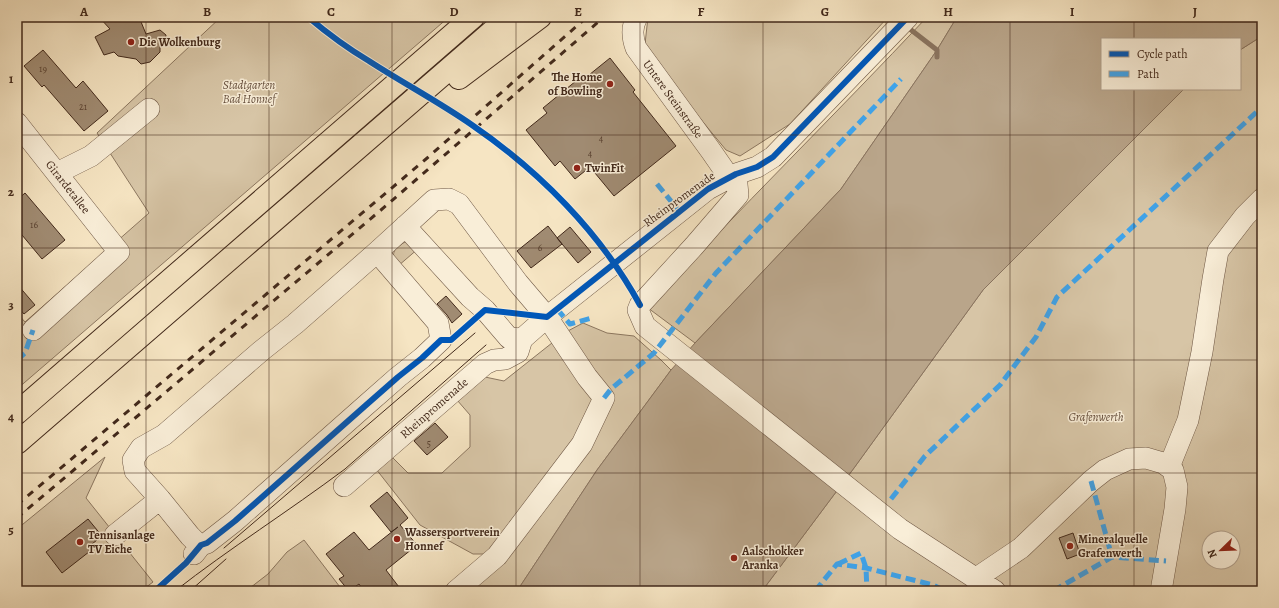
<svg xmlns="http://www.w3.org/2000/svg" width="1279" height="608" font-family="Alegreya,serif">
	<rect width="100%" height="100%" fill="#f6e5c3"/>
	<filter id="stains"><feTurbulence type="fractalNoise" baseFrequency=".005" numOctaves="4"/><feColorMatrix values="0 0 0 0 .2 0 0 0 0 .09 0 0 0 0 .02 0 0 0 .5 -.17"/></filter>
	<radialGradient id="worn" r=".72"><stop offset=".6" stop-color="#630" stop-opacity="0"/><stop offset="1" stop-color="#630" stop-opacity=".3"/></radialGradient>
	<path fill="#d7c5a6" stroke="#8c7760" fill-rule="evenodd" d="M221 17H449L17 389V313L25 322 149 213 97 133Z
		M648 17H888L790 124 740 156 726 150 675 88 645 44Z
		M927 17H957L937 50 841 189 695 343 648 308C739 209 835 115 927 17Z
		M1262 36V591H762L854 468 983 290 1184 89H1240V50ZM1209 538H1233V562H1209Z
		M405 242H408L419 248 398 266C390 254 393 249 405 242Z
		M583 323 607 333 634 336 661 360 671 370 597 470 517 591H462L613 399 564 333Z
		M557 339 594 393 592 417 487 554H473L420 525 376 469 391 456 408 473H442L470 447V415L457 400 485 377 504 381Z
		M105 457 86 498 153 582 141 591H17V529Z
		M304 540 343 591H246L268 574 287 552Z"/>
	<path fill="#b9a58a" stroke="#89735e" d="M957 17H1262V36L1240 50V39H1102V89H1184L983 290 854 468 762 591H517L597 470 671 370 695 343 841 189 937 50Z"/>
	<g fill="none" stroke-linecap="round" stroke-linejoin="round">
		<path stroke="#89735e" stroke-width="5" d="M906 26 937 50V57"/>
	</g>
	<path fill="#a08b72" stroke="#42291b" d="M99 17H139L146 34 160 30 166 35 165 43 160 46V52L150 62 141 64 136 59 118 56 114 52 104 55 95 37 110 29Z
		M43 50 76 88 83 81 108 111 84 131 44 85 42 87 24 66Z
		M610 58 635 90 633 92 676 146 614 196 590 167 575 179 560 161 555 166 526 130 547 113 543 108 582 76 584 79Z
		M25 193 65 240 42 259 17 229V200Z
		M548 226 562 244 531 268 517 251Z
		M570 227 591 252 578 263 557 238Z
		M17 284 35 305 24 314 17 306Z
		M446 296 462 314 452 323 447 315 437 304Z
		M435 423 448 437 427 455 414 441Z
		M387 492 408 518 400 525 417 545 386 570 402 591H364L359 584 349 591 339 579 344 576 326 554 354 532 369 550 398 527 391 532 370 506Z
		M88 519 102 536 92 544 94 548 62 573 46 552Z
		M1073 533 1080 554 1067 559 1059 538Z"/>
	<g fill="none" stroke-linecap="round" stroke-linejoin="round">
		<g stroke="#6f5845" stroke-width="22">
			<path id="minor" d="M637 17C631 27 632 37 636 48L711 151 729 177
				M17 123 119 252 33 330
				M57 173 91 156 149 109
				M736 174 738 195 694 246 640 305 638 310 645 326 900 529 995 591
				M405 226 470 297 485 310 509 338 522 339
				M1169 467 1188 420 1202 352 1213 279 1218 251 1245 216 1262 199
				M344 486 485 364 494 360 505 359 518 352 522 339 547 317 708 189 736 174 757 167 773 157 908 17
				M115 535 160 499
				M201 545 197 543 190 536 160 499 135 471 133 460 141 448 164 435 261 351 295 324 377 252 434 200 449 199 459 204 518 283 547 317 587 377 604 398 582 444 497 556 456 591
				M194 554 201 545 207 543 235 521 365 406 398 377 422 358 441 340 438 323 377 252
				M975 579 1021 548 1091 481 1105 470 1129 459 1146 458 1163 463 1173 470 1177 487 1175 509 1161 591"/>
		</g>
		<g stroke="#42291b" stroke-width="24">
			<path id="highway" d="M459 78 540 17
				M17 413 473 17
				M17 443 509 17"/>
		</g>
		<use href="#minor" stroke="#f9eed8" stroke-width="21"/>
		<use href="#highway" stroke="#f6e5c3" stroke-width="22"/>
		<path stroke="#42291b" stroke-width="1" d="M224 548 475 333
			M175 591C230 548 289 511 345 469L486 345
			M190 591 226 559"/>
		<path stroke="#42291b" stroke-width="3" stroke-dasharray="7 7" stroke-linecap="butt" d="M17 505 426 159 587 17
			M17 518 388 204 604 17"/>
		<path stroke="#3fa3ea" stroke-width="5" stroke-dasharray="10 5" stroke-linecap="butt" d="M657 184 679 211
			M557 309 570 324 592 318
			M17 360 25 353 33 330
			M604 398 611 389 654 353 716 273 901 79
			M1091 481 1112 557
			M891 499 925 456 1000 385 1036 337 1057 297 1262 107
			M838 564 861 553 866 568 867 591
			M815 591 837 564 866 568 933 585 945 591
			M1053 591 1112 557 1166 561"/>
		<g stroke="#f9eed8" stroke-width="8">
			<path id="cycleway" d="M308 17C327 33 347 48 369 61 403 83 439 102 472 125 539 171 600 232 640 305
				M155 591 186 563 201 545 207 543 235 521 365 406 398 377 422 358 441 340H451L485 310 547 317 708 189 736 174 757 167 773 157 908 17"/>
		</g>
		<use href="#cycleway" stroke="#0057b8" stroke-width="6"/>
	</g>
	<path fill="none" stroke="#42291b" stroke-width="1" stroke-opacity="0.55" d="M146 17V591M269 17V591M392 17V591M516 17V591M640 17V591M763 17V591M886 17V591M1010 17V591M1134 17V39M1134 89V591M17 135H1262M17 248H1262M17 360H1262M17 473H1262"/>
	<g fill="#8f2418" stroke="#f9eed8" stroke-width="1.5">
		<circle cx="131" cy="42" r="4"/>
		<circle cx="610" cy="84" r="4"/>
		<circle cx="577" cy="168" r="4"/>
		<circle cx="397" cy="539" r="4"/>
		<circle cx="80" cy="542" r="4"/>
		<circle cx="1070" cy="546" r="4"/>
		<circle cx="734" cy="558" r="4"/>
	</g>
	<g text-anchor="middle" stroke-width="3" stroke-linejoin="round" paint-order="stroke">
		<g font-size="10" fill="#5a4231">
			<text x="43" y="72">19</text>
			<text x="83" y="110">21</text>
			<text x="601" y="142">4</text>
			<text x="590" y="157">4</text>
			<text x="34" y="228">16</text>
			<text x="540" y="251">6</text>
			<text x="429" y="447">5</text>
		</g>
		<g font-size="12" font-weight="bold" fill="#42291b" stroke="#f9eed8" text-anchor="start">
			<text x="139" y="46">Die Wolkenburg</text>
			<text x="602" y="81" text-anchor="end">The Home<tspan x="602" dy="14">of Bowling</tspan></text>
			<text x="585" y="172">TwinFit</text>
			<text x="405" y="536">Wassersportverein<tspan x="405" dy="14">Honnef</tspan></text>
			<text x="88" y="539">Tennisanlage<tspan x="88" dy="14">TV Eiche</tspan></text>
			<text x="1078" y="543">Mineralquelle<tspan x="1078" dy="14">Grafenwerth</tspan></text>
			<text x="742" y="555">Aalschokker<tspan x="742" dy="14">Aranka</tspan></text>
		</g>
		<g font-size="12" font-style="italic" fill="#67503e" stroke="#f9eed8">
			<text x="249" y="89">Stadtgarten<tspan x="249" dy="14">Bad Honnef</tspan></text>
			<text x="1096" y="421">Grafenwerth</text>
		</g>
		<g font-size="12" fill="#42291b" stroke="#f9eed8">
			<text transform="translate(673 99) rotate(54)" y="4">Untere Steinstraße</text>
			<text transform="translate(68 187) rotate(52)" y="4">Girardetallee</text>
			<text transform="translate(679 199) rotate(-36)" y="4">Rheinpromenade</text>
			<text transform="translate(434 408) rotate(-41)" y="4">Rheinpromenade</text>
		</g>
	</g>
	<rect width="1279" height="608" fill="none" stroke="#f6e5c3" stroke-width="44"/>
	<rect x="1101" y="38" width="140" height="52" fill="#f9eed8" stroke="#b09f8c"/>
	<rect x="1109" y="51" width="20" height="6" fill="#0057b8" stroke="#b09f8c"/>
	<text x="1137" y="58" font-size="12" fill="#42291b">Cycle path</text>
	<rect x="1109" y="71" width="20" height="6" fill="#3fa3ea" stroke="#b09f8c"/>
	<text x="1137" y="78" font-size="12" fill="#42291b">Path</text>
	<g transform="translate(1221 550) rotate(247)"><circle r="19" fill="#f9eed8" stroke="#b09f8c"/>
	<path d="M0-3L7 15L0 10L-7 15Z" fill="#8f2418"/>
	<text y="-6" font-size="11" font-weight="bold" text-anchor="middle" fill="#42291b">N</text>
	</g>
	<rect x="22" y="22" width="1235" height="564" fill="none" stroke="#42291b" stroke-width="1.5"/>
	<g font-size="13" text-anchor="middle" font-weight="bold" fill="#42291b">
		<text x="84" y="16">A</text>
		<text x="207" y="16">B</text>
		<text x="331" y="16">C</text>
		<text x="454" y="16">D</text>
		<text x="578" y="16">E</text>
		<text x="701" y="16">F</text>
		<text x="825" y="16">G</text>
		<text x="948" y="16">H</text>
		<text x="1072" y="16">I</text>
		<text x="1195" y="16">J</text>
		<text x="11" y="83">1</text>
		<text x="11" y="196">2</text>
		<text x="11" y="309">3</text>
		<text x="11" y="421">4</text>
		<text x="11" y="534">5</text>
	</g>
	<rect width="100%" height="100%" filter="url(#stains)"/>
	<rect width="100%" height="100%" fill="url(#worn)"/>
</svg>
